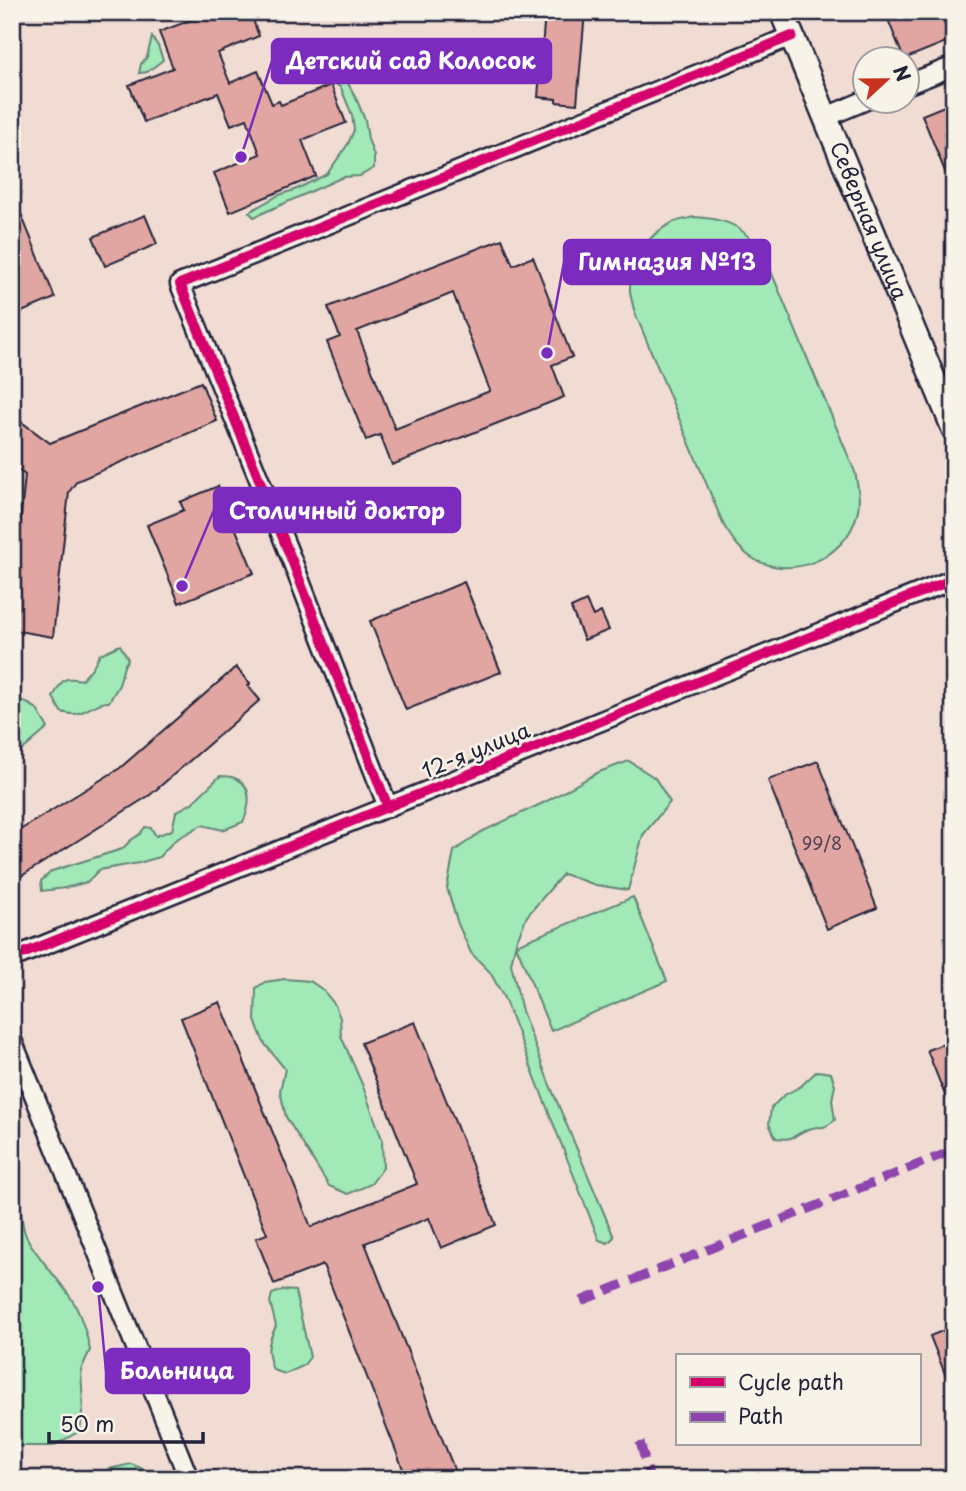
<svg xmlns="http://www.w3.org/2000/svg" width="966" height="1491" font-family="'Playpen Sans',sans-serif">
	<rect width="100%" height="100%" fill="#f0dcd3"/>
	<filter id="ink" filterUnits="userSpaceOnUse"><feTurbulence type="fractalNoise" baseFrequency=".0143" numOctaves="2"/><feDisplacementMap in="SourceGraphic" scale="14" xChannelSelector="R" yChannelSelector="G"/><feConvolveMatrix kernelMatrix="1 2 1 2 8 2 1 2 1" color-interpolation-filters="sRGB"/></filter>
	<g filter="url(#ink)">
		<path fill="#a1e9b7" stroke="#628679" stroke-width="2" d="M152 37 158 46 163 60 147 72 139 73 141 64 147 57Z
			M337 63 356 98 365 120 368 139 374 156V168L360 176 343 177 254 217 249 212 279 195 297 189 327 174 348 144 354 130 352 115 341 88 329 79 313 86 306 83 307 76 324 66Z
			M694 217C731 219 744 227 765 257L855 472C858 487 861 501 857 515 845 559 791 581 752 558 739 550 732 538 724 526L635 313C633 306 631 298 630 291 629 263 646 235 672 223 679 220 687 219 694 217Z
			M120 645 128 659 124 666 119 685 109 702C96 701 87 713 74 714 70 714 65 713 61 712L53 697C62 680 62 676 82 680L92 668 100 654Z
			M23 701 36 708 48 728 12 759V711Z
			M629 761 655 778 670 802 643 835 628 890 596 885 563 874 527 916 516 942 511 964 522 1011 549 1083 614 1237 608 1243 599 1240 504 998 490 972 471 953 458 924 447 888 454 851 481 832 545 802 599 772Z
			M220 776C226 776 232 776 237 779 254 787 249 809 243 822L223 830 202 825 175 840 159 857 139 863 99 870 87 882 65 888 42 891 41 881 52 871 122 849 131 840 140 834 145 827 151 828 156 836 172 830 176 812 192 803Z
			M633 897 667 981 551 1031 516 945Z
			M285 979 310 981 323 990 335 1005 340 1018 341 1036 362 1084 382 1139 383 1168 371 1184 348 1194 329 1186 286 1117 280 1091 285 1069 264 1043 255 1020 256 988 265 982Z
			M817 1071 831 1073 835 1085 832 1100 835 1120C820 1132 823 1124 809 1129 792 1134 798 1141 776 1138L769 1124 771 1108 783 1096 801 1086Z
			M12 1171C22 1181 18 1222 27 1238 38 1258 56 1276 69 1295 80 1311 86 1331 90 1350L81 1370 83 1405 80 1431 53 1446H19L12 1442Z
			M283 1290 295 1291 310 1357 303 1366 285 1374 273 1370C266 1351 267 1344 276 1326L270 1302 272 1294Z
			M131 1464 148 1471 152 1479H98L109 1469Z"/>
		<path fill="#e1a6a1" stroke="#22223b" stroke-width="2" fill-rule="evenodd" d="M212 12H250L259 36 218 53 230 83 258 71 272 104 279 101 281 105 331 85 346 123 302 140 316 176 230 212 214 173 260 154 247 119 231 125 218 93 144 122 129 85 173 68 159 32Z
			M545 12H585L577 104 556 102V99L538 97Z
			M885 12H940L951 40 904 59Z
			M954 102V191H953L922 115Z
			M13 194 55 298 17 314 12 303Z
			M145 215 157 244 105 266 93 237Z
			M502 239 513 265 533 257 572 357 552 365 564 397 392 465 380 435 366 440 327 342 340 337 328 307ZM453 293 490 391 395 429 357 331Z
			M201 382 217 421 77 481 69 492 53 637 12 630V607L25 475 12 465V415L50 443Z
			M218 486 254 573 179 603 147 525 184 510 180 502Z
			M464 582 501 672 406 710 370 621Z
			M586 601 593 616 601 612 609 630 584 640 571 608Z
			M236 667 250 684 248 686 260 700 150 795 12 882V835L120 768Z
			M818 761 877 908 827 929 768 780Z
			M220 1002 311 1227 417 1184 361 1043 415 1022 496 1225 441 1248 429 1218 365 1243 458 1479H407L323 1265 274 1284 256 1238 267 1234 181 1018Z
			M954 1040V1115H953L927 1050Z
			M954 1326V1394H953L930 1336Z"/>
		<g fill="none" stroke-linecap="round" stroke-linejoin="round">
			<g stroke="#22223b" stroke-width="23">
				<path id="minor" d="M906 85 954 66
					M826 117 864 101
					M388 807 291 558 180 284 792 36
					M12 958 954 579
					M12 1040 189 1479"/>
			</g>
			<g stroke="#22223b" stroke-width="28">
				<g id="tertiary">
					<path id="s1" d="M782 12 954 429"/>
				</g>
			</g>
			<use href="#minor" stroke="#f7f3e8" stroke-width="18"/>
			<use href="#tertiary" stroke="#f7f3e8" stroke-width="23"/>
			<path stroke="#8e44ad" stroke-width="9" stroke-dasharray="18 9" stroke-linecap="butt" d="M581 1301 954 1150
				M640 1442 650 1479"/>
			<g stroke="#f7f3e8" stroke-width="15">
				<path id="cycleway" d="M388 807 291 558 180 284 792 36
					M12 958 954 579"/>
			</g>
			<use href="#cycleway" stroke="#d6006c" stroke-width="10"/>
		</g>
	</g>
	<g text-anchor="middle" stroke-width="5" stroke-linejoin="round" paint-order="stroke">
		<g font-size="18" fill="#524354">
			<text x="822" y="850">99/8</text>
		</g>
		<g font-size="21" fill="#22223b" stroke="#f7f3e8">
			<text dy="7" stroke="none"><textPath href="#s1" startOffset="226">Северная улица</textPath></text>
			<text transform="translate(476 751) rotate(-22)" y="7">12-я улица</text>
		</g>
	</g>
	<path fill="none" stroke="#7b2cbf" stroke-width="2.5" d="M241 157L272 61M547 353L564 262M182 586L214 510M98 1287L106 1371"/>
	<g fill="#7b2cbf" stroke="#f7f3e8" stroke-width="2.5">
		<circle cx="241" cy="157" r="7"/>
		<circle cx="547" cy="353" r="7"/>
		<circle cx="182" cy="586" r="7"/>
		<circle cx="98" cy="1287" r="7"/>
	</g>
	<g fill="#7b2cbf" stroke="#7b2cbf" stroke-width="2.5">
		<rect x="272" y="39" width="279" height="44" rx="7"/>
		<rect x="564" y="240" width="206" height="44" rx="7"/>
		<rect x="214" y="488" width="246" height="44" rx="7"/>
		<rect x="106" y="1349" width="143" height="44" rx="7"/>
	</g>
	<g font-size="23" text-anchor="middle" font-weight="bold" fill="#fff">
		<text x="411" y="69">Детский сад Колосок</text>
		<text x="667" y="270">Гимназия №13</text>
		<text x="337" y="519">Столичный доктор</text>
		<text x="177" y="1379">Больница</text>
	</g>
	<rect width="966" height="1491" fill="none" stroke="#f7f3e8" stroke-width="42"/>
	<rect x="21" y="21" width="924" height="1449" fill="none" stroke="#22223b" stroke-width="2.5" filter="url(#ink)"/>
	<rect x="676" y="1354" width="245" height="91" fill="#f7f3e8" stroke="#a29fa3" stroke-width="2"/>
	<rect x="690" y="1377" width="35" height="10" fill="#d6006c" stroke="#a29fa3" stroke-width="2"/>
	<text x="738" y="1390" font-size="21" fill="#22223b">Cycle path</text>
	<rect x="690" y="1412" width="35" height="10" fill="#8e44ad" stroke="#a29fa3" stroke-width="2"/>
	<text x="738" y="1424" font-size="21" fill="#22223b">Path</text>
	<g transform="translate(886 80) rotate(68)"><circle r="33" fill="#f7f3e8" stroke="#a29fa3" stroke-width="2"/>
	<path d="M0-5L12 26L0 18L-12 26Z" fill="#c8321e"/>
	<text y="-10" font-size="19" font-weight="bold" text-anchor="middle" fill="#22223b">N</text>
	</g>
	<path d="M49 1432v10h154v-10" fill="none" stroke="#22223b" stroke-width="3.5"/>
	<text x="60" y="1432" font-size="21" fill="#22223b" stroke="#f7f3e8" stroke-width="5" paint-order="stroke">50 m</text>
</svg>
